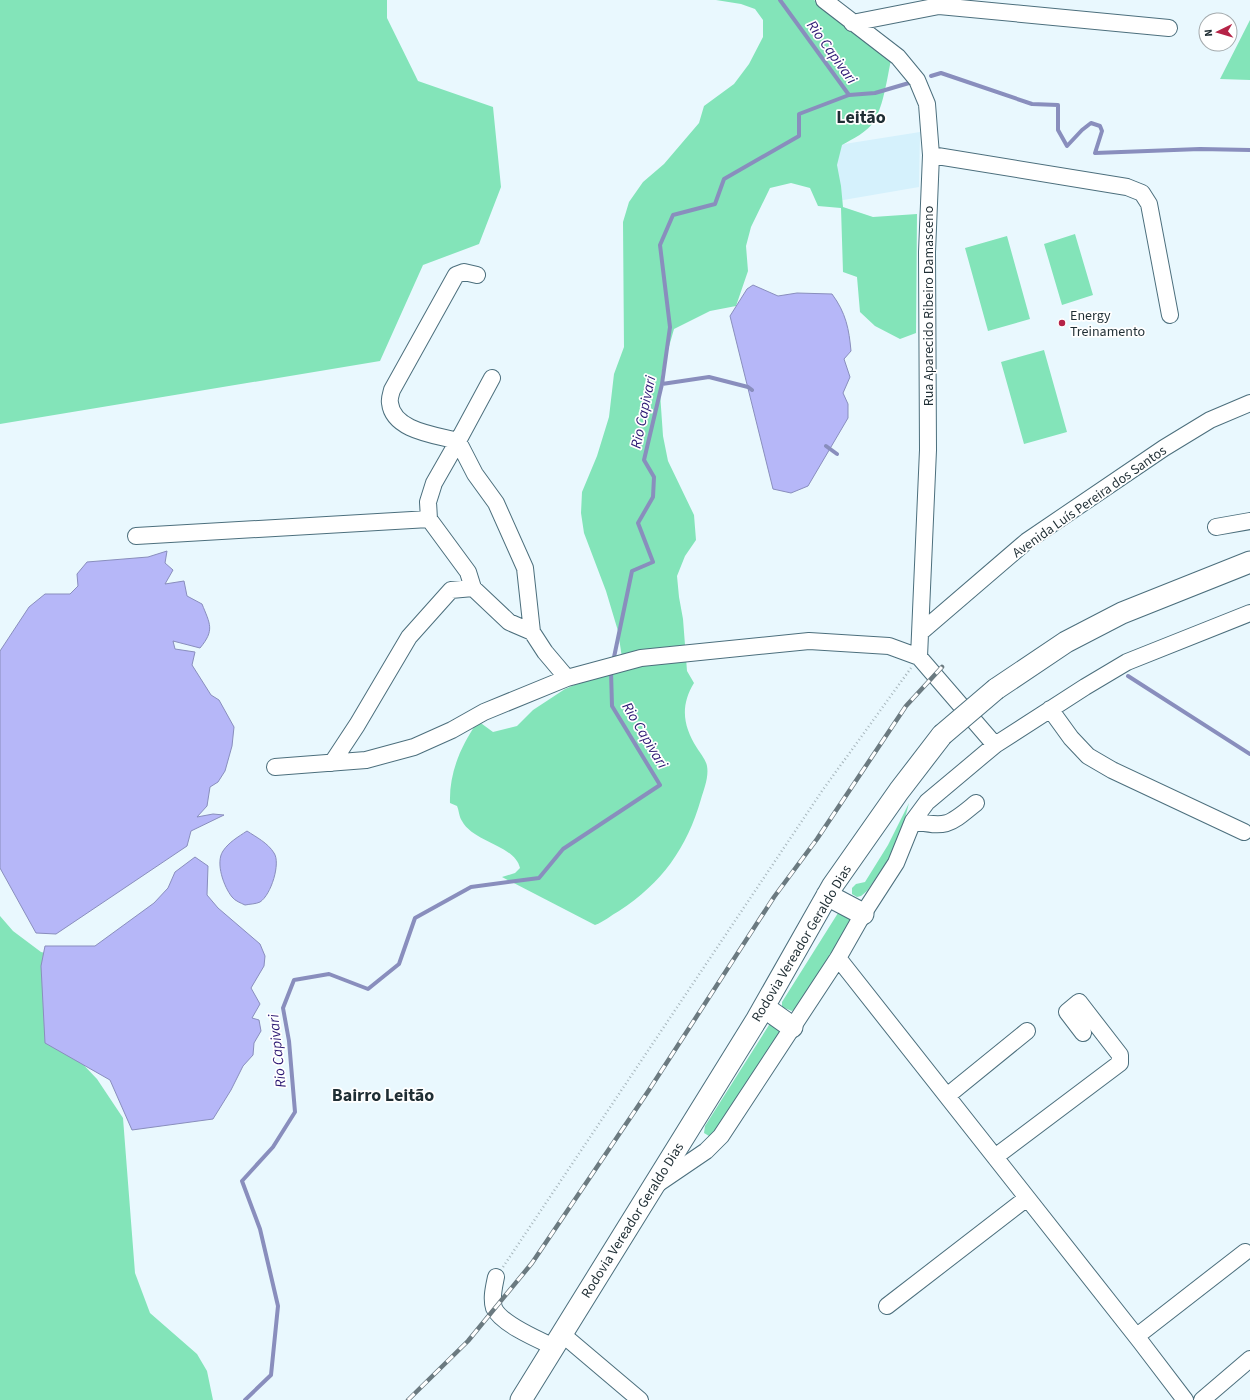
<svg xmlns="http://www.w3.org/2000/svg" width="1250" height="1400" font-family="'Source Sans 3',sans-serif">
	<rect width="100%" height="100%" fill="#e9f8fe"/>
	<path fill="#d5f1fc" d="M920 132 919 187 826 203 819 148Z"/>
	<path fill="#83e4b9" d="M0 0H387V18L418 81 493 107 501 187 479 244 423 265 380 361 0 424Z
		M716 0H814L842 20 891 60C887 78 884 105 874 121 868 132 852 139 842 145L837 165 841 186 843 207 873 217 917 214 916 333 900 339 875 326 860 312 857 277 843 272 841 208 818 206 810 188 791 183 770 188 751 227 746 246 748 271 736 306 710 311 674 329 662 371 660 393 663 436 668 461 694 515 696 540 685 556 677 576 679 597 683 619 687 671 694 683C680 706 683 726 697 748 700 753 706 760 707 766 709 777 704 789 701 799 687 848 662 883 619 911 611 915 604 922 595 925L502 877 515 873 520 868C515 845 474 843 462 821 459 817 459 810 457 806L450 803C449 772 461 746 478 721L493 732 517 726 533 710 565 689 617 667 622 658 618 631 606 591 584 533 581 513 582 492 597 456 609 417 614 374 624 347 623 222 629 202 643 182 664 164 699 123 704 106 734 84 749 64 763 37V20L755 9 741 4Z
		M1250 20V80L1220 79Z
		M1075 234 1093 295 1062 305 1044 244Z
		M1007 236 1030 319 988 331 965 248Z
		M1044 350 1067 432 1024 444 1001 362Z
		M909 803 898 845 867 891 861 896 857 897 852 894V888L856 884 865 882 888 845Z
		M845 911 851 916 847 928 796 1008 792 1011 782 1007V1002L838 913Z
		M0 916 13 931 41 952 62 957 76 1057 97 1079 123 1118 135 1273 150 1313 197 1354 207 1371 213 1400H0Z
		M776 1023 780 1027 781 1033 715 1135 709 1136 704 1133 705 1126 769 1025Z"/>
	<path fill="#b6b7f8" stroke="#898ebd" d="M753 285 778 296 797 293 832 294C846 313 849 329 851 351L844 359 850 377 843 393 848 404V418L808 486 791 493 773 489 730 316 747 289Z
		M167 551 165 563 173 570 165 584 184 581 187 596 202 604C210 624 215 630 200 648L173 641 175 649 195 652 192 665 211 695 219 700 234 727 232 746 225 771 218 782 210 787 207 806 197 817 213 814 224 815 191 831 187 846 56 934 36 933 0 868V651L29 607 45 594H70L78 586 77 574 87 562 148 557Z
		M247 831C256 837 268 843 274 853 281 863 271 895 260 902 256 904 250 904 245 905 241 903 235 901 232 897 224 887 215 863 223 851 229 842 238 837 247 831Z
		M195 857 208 866 207 895 218 908 260 944 265 956 264 966 251 988 260 1004 252 1018 259 1020 261 1031 254 1043 253 1055 243 1066 231 1090 213 1119 132 1130 110 1080 45 1043 41 966 45 946H95L154 903 168 888 175 872Z"/>
	<g fill="none" stroke-linecap="round" stroke-linejoin="round">
		<path stroke="#898ebd" stroke-width="4" d="M931 76 941 73 1032 104 1058 105V130L1067 146 1082 130 1091 123 1100 126 1102 131 1095 153 1200 149 1250 150
			M849 95 875 93 909 83
			M662 384 709 377 748 387 752 390
			M826 446 837 454
			M613 662 632 571 653 562 638 523 653 497 654 477 644 460 662 384 670 327 660 245 673 215 715 204 724 179 799 136V114L849 95 780 0
			M1128 676 1250 754
			M245 1400 271 1375 278 1306 260 1229 242 1181 273 1147 295 1112 289 1041 283 1008 294 980 329 974 368 989 399 964 415 918 471 887 539 878 563 849 660 785 612 706 611 671"/>
		<g stroke="#4c6f7d" stroke-width="18">
			<path id="minor" d="M824 0 898 57 917 80 927 104 931 155 927 252 928 450 919 657
				M852 23 939 6 1169 28
				M931 155 1127 187 1142 193 1149 204 1170 315
				M477 275 464 272 456 275 392 390C391 394 389 399 390 403 393 431 436 435 458 441L492 378
				M1216 527 1250 521
				M136 536 429 519
				M532 632 525 568 496 503 475 474 458 441 434 483 428 502 429 519 468 572 473 588 509 622 532 632 545 652 567 678
				M921 632 1027 541 1164 448 1210 420 1250 403
				M1050 709 1071 738 1088 756 1112 770 1244 832
				M332 763 357 725 409 637 451 590 473 588
				M275 767 366 760 414 747 452 730 484 712 567 678 641 658 809 641 889 646 919 657 995 745
				M913 821C948 828 949 825 976 803
				M838 958 1140 1341 1185 1400
				M947 1096 1027 1031
				M995 1157 1120 1063V1055L1079 1002 1067 1012 1083 1033
				M656 1185 706 1151 721 1136 838 958 863 914 896 863 913 821 927 802 995 745 1085 687 1127 662 1250 613
				M496 1277C494 1287 491 1298 494 1308 501 1324 539 1340 554 1347
				M887 1306 1027 1198
				M562 1334 640 1400
				M1137 1336 1245 1252
				M1202 1400 1250 1359"/>
		</g>
		<g stroke="#4c6f7d" stroke-width="23">
			<path id="major" d="M996 689 1066 642 1122 613 1250 562
				M827 895 863 914
				M764 1007 792 1027
				M521 1400 757 1019 833 885 899 791 942 735"/>
		</g>
		<path stroke="#a7b6bc" stroke-width="2.5" stroke-dasharray="1 3" stroke-linecap="butt" d="M503 1267 822 791 911 668"/>
		<use href="#minor" stroke="#fff" stroke-width="16"/>
		<use href="#major" stroke="#fff" stroke-width="21"/>
		<g stroke="#6b7a80" stroke-width="4.5">
			<path id="rail" d="M408 1400 468 1341 532 1263 649 1090 774 897 817 839 906 706 942 667"/>
		</g>
		<use href="#rail" stroke="#fff" stroke-width="3" stroke-dasharray="9" stroke-linecap="butt"/>
		<g stroke="#4c6f7d" stroke-width="23" stroke-linecap="butt">
			<path id="major-bridge" d="M942 735 996 689"/>
		</g>
		<use href="#major-bridge" stroke="#fff" stroke-width="21"/>
	</g>
	<circle fill="#b52347" stroke="#fff" stroke-width="1.5" cx="1062" cy="323" r="4"/>
	<g text-anchor="middle" stroke-width="3.5" stroke-linejoin="round" paint-order="stroke">
		<g font-size="14" fill="#1f2e34" stroke="#fff">
			<text transform="translate(928 306) rotate(-90)" y="5">Rua Aparecido Ribeiro Damasceno</text>
			<text transform="translate(1089 501) rotate(-35)" y="5">Avenida Luís Pereira dos Santos</text>
			<text transform="translate(801 943) rotate(-59)" y="5">Rodovia Vereador Geraldo Dias</text>
			<text transform="translate(632 1220) rotate(-58)" y="5">Rodovia Vereador Geraldo Dias</text>
		</g>
		<g font-size="14" fill="#1f2e34" stroke="#fff" text-anchor="start">
			<text x="1070" y="320">Energy<tspan x="1070" dy="16">Treinamento</tspan></text>
		</g>
		<g font-size="15" font-style="italic" fill="#2b1772" stroke="#fff">
			<text transform="translate(832 52) rotate(54)" y="5">Rio Capivari</text>
			<text transform="translate(643 412) rotate(-78)" y="5">Rio Capivari</text>
			<text transform="translate(645 735) rotate(59)" y="5">Rio Capivari</text>
			<text transform="translate(277 1051) rotate(-96)" y="5">Rio Capivari</text>
		</g>
		<g font-size="18" font-weight="bold" fill="#1f2e34" stroke="#fff">
			<text x="861" y="123">Leitão</text>
			<text x="383" y="1101">Bairro Leitão</text>
		</g>
	</g>
	<g transform="translate(1218 32) rotate(265)"><circle r="19" fill="#ffffff" stroke="#a5abae"/>
	<path d="M0-3L7 15L0 10L-7 15Z" fill="#b52347"/>
	<text y="-6" font-size="11" font-weight="bold" text-anchor="middle" fill="#1f2e34">N</text>
	</g>
</svg>
